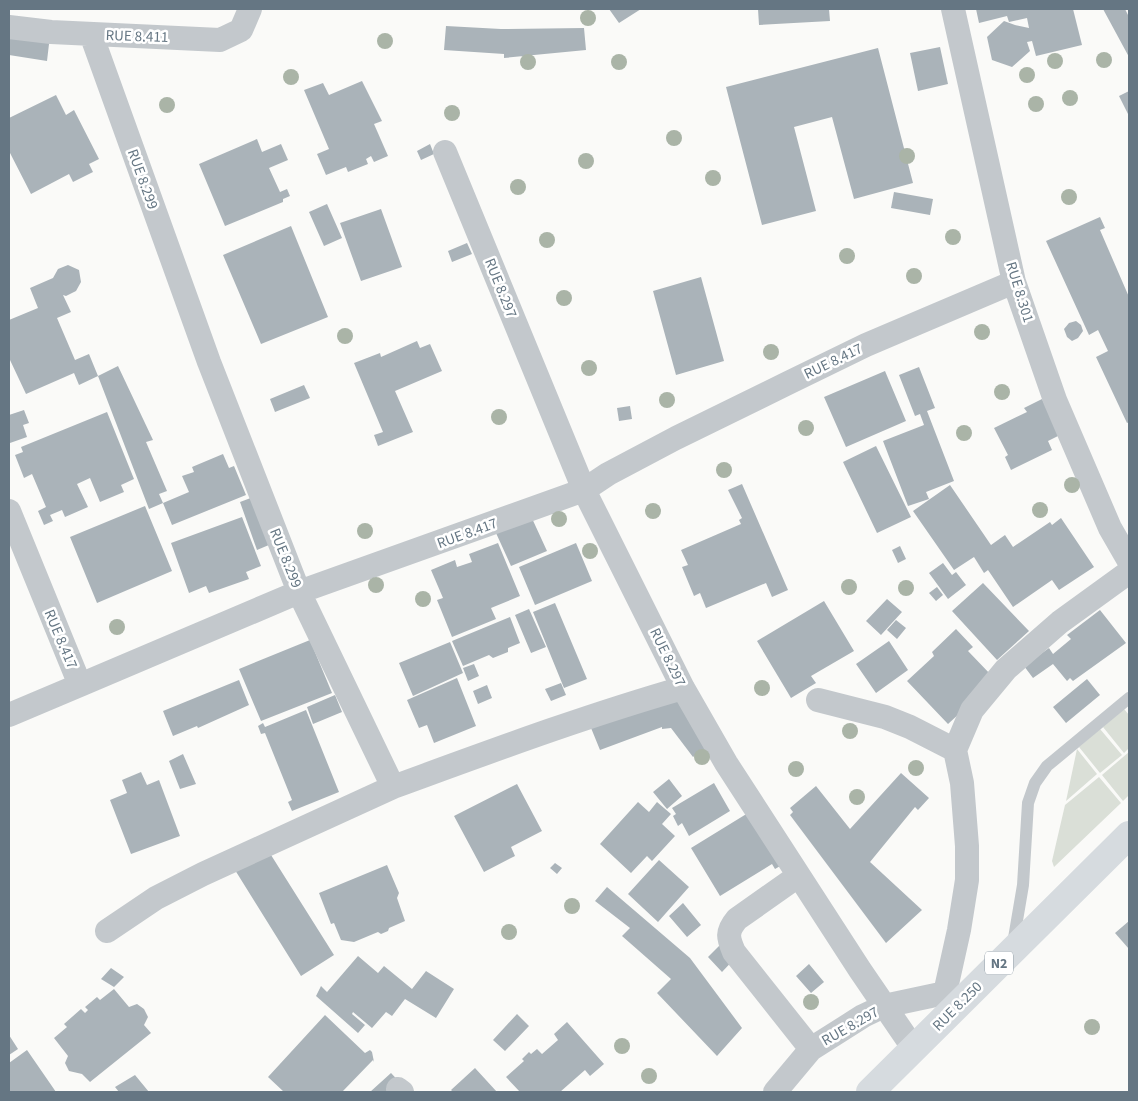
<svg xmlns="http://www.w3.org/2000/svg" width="1138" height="1101" font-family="'Source Sans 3',sans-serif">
	<rect width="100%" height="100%" fill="#fafaf8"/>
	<path fill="#dadfd7" d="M1124 709 1129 715V748L1124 753 1103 727Z
		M1100 729 1122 755 1100 773 1079 747Z
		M1077 749 1097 774 1066 801Z
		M1129 752V795L1123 801 1102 775Z
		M1099 777 1121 803 1054 867 1052 861 1065 805Z"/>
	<path fill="#aab3b9" d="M609 9H641L619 23Z
		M758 9H829L830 21 759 25Z
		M976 9H1073L1082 45 1036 56 1032 41 1027 42 1030 51 1012 67 992 60 987 37 1004 21 1015 25 1029 28 1027 18 1009 22 1007 16 979 23Z
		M1103 9H1125L1129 17V57Z
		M9 22 51 27 47 61 9 55Z
		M446 26 501 29 584 28 586 50 504 58V54L444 50Z
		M940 47 948 84 918 91 910 53Z
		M878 48 913 183 854 199 832 117 794 127 816 211 762 225 726 87Z
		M362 81 382 121 374 124 388 156 374 162 371 156 366 159 368 164 348 172 346 167 326 175 317 154 329 149 304 90 323 83 329 95Z
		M1129 91V116L1119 96Z
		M56 95 66 115 74 110 99 159 89 164 93 172 73 182 69 174 31 194 9 151V118Z
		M257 139 262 152 281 144 288 160 269 168 280 192 287 189 290 196 283 199V202L225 226 199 164Z
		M430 144 434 154 421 160 417 151Z
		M894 192 933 199 930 215 891 208Z
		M327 204 342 238 324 246 309 212Z
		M381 209 402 267 361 281 340 223Z
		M1100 217 1105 228 1100 230 1129 297V422L1127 423 1096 357 1108 351 1098 330 1089 335 1046 241Z
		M291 226 328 317 261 344 223 255Z
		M467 243 472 254 452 262 448 251Z
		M68 265 79 270 81 282 76 291 66 296 63 295 71 312 57 318 75 360 89 354 98 376 118 366 153 440 146 442 167 491 159 494 163 503 149 509 98 376 79 385 74 373 26 394 10 360H9V320L38 308 30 288 53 278 58 269Z
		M701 277 724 361 676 375 653 291Z
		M1076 321 1081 325 1083 331 1078 338 1072 341 1067 337 1064 329 1069 323Z
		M417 341 420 348 430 344 442 371 395 391 413 432 378 446 374 435 383 432 354 363 380 353 381 357Z
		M919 367 935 408 927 411 954 481 926 492 929 499 908 506 883 441 924 425 920 414 915 416 899 375Z
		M885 371 906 421 846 447 824 397Z
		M304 385 310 398 275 412 270 399Z
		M1042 399 1060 435 1048 441 1052 450 1011 470 1005 457 1008 455 994 428 1027 412 1024 408Z
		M630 406 632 419 619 421 617 408Z
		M24 410 29 423 23 425 27 437 10 443 9 438V415Z
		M107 412 134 479 121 485 124 492 100 502 90 478 77 484 88 507 65 517 62 510 50 515 53 521 44 525 38 511 46 507 32 474 24 478 15 455 23 452 21 447Z
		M876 446 911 517 877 533 843 462Z
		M223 454 229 468 234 466 246 495 172 525 163 503 189 492 182 476 194 472 192 467Z
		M742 484 788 590 772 597 766 583 706 608 700 593 694 596 682 567 688 565 681 550 741 524 739 520 742 518 728 490Z
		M950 485 991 545 1005 535 1013 547 1050 522 1052 525 1061 518 1094 567 1059 590 1052 580 1013 607 988 570 984 573 974 557 954 570 913 511Z
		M259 495 276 542 257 550 240 502Z
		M145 506 172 571 97 603 70 537Z
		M530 514 547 551 511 566 496 533Z
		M242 517 261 566 246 572 249 579 209 593 206 586 189 593 171 543Z
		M498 543 520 596 491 608 496 619 452 637 437 600 443 598 431 570 455 560 457 567 472 562 469 554Z
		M576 543 592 581 535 605 519 567Z
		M900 546 906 559 898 563 892 550Z
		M943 563 952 575 956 572 966 585 948 599 929 573Z
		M983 583 1029 631 997 660 952 611Z
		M937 587 943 595 936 601 929 593Z
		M887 599 902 612 881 635 866 621Z
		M824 601 854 651 811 676 816 683 791 698 757 641Z
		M555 603 587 679 564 688 533 612Z
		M529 609 546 647 531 653 515 615Z
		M1100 610 1126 643 1073 681 1070 678 1067 681 1053 664 1033 678 1024 666 1049 648 1053 654 1071 639 1067 635Z
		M510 617 520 643 508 648V652L493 658 489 655 463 666 452 641Z
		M896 620 906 628 897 639 887 630Z
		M956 629 973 647 968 651 992 676 973 701 948 724 907 681 934 656 932 652Z
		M310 640 332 693 261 721 239 669Z
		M889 641 908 670 876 693 856 664Z
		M450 642 463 673 413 696 399 663Z
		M474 664 479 676 468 681 463 668Z
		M457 678 476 726 434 743 427 725 419 728 407 700Z
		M1087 679 1100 695 1066 723 1053 707Z
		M239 680 249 705 198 728 197 726 173 736 163 711Z
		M561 683 566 695 551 701 545 689Z
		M487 685 492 698 478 704 473 691Z
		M335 695 342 712 313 724 307 707Z
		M668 695 686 700 717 752 708 758 702 750 693 757 671 728 662 729V727L600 750 589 723Z
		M306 710 339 792 292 811 288 802 292 800 265 733 261 734 258 726 263 723 265 727Z
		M183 754 196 784 180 789 169 761Z
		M141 772 147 785 159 780 180 836 131 854 110 800 127 793 122 780Z
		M901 773 929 798 918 810 915 807 870 862 922 910 886 943 790 815 793 812 790 808 816 786 850 829Z
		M669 779 682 796 667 809 653 792Z
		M714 783 730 811 689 836 682 823 678 826 673 816 676 814 672 808Z
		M517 784 542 831 511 847 515 856 484 872 454 816Z
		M638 802 649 812 657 802 671 814 662 824 675 836 652 861 647 856 631 873 600 844Z
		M761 805 794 858 775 869 772 864 720 896 691 848Z
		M271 855 334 955 301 976 235 870Z
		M659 860 689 887 658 922 628 894Z
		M555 863 562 868 557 874 550 868Z
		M387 865 399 893 397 898 405 921 389 928 388 931 381 934 378 932 354 942 341 940 334 923 331 924 319 893Z
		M607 887 690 958 742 1028 717 1056 657 993 671 979 622 936 630 928 595 901Z
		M683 903 701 925 687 937 669 916Z
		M1129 921V949L1115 933Z
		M726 939 740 953 722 972 708 957Z
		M358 956 378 973 384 966 412 989 426 971 454 989 436 1018 405 999 392 1016 386 1012 372 1028 353 1012 352 1014 365 1025 358 1033 316 996 321 986 327 992Z
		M809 964 824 982 811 993 796 976Z
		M111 968 124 977 114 987 101 979Z
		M114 989 129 1007 137 1004 144 1009 148 1017 144 1025 151 1033 90 1082 82 1074 69 1071 65 1063 68 1056 54 1038 67 1027 64 1024 81 1009 85 1013 88 1010 85 1007 97 997 100 1000Z
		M517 1014 529 1026 505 1051 493 1040Z
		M325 1015 365 1053 370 1050 372 1052 374 1062 373 1060 342 1092H284L268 1077Z
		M567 1022 604 1064 590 1076 585 1070 560 1092H520L506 1077 524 1061 522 1059 529 1052 531 1054 537 1049 542 1054 558 1040 554 1034Z
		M9 1035 18 1049 9 1055Z
		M27 1050 56 1092H9V1063Z
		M475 1068 497 1092H453L451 1090Z
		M391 1073 408 1091 407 1092H370Z
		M135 1075 149 1092H119L115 1087Z"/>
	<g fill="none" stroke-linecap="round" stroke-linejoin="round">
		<path stroke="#c3c8cc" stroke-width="12" d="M1013 944 1023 885 1028 803 1035 783 1047 766 1129 698"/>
		<path stroke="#c3c8cc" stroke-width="24" d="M953 9 1014 282 1055 400 1110 528 1129 561
			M9 27 51 32 220 40 241 30 250 9
			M91 34 209 362 299 592 393 787C489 752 585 716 683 688
			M445 152 584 490 683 688 726 763 860 970 914 1049
			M9 511 80 685 299 592 584 490 608 474 676 438 786 384 866 345 1014 282
			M818 700 885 717 910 727 955 750
			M9 715 80 685
			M798 876 737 919C726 932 728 938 734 952L811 1049
			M107 931 156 898 203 874 393 787
			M945 993 959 930 967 880V846L962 783 955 750 972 710 1006 669 1060 622 1129 572
			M398 1089 402 1092
			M775 1092 811 1049 863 1016 884 1006 945 993 960 997"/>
		<path stroke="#d6dbdf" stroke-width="28" d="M870 1092 1129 835"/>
	</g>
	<g fill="#aab4a7">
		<circle cx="588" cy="18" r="8"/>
		<circle cx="385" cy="41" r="8"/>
		<circle cx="1104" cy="60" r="8"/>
		<circle cx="1055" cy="61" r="8"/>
		<circle cx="528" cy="62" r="8"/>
		<circle cx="619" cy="62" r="8"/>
		<circle cx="1027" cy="75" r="8"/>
		<circle cx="291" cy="77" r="8"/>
		<circle cx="1070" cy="98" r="8"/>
		<circle cx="1036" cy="104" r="8"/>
		<circle cx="167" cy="105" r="8"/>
		<circle cx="452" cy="113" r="8"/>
		<circle cx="674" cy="138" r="8"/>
		<circle cx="907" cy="156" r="8"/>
		<circle cx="586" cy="161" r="8"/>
		<circle cx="713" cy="178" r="8"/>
		<circle cx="518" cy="187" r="8"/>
		<circle cx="1069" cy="197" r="8"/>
		<circle cx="953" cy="237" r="8"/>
		<circle cx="547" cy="240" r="8"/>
		<circle cx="847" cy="256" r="8"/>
		<circle cx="914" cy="276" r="8"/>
		<circle cx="564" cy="298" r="8"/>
		<circle cx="982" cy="332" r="8"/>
		<circle cx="345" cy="336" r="8"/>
		<circle cx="771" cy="352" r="8"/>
		<circle cx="589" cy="368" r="8"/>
		<circle cx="1002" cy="392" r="8"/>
		<circle cx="667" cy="400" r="8"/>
		<circle cx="499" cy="417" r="8"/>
		<circle cx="806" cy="428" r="8"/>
		<circle cx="964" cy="433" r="8"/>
		<circle cx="724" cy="470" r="8"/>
		<circle cx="1072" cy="485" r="8"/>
		<circle cx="1040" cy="510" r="8"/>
		<circle cx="653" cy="511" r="8"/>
		<circle cx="559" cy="519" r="8"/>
		<circle cx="365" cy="531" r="8"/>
		<circle cx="590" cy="551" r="8"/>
		<circle cx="376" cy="585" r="8"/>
		<circle cx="849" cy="587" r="8"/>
		<circle cx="906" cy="588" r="8"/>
		<circle cx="423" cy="599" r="8"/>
		<circle cx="117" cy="627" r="8"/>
		<circle cx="762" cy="688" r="8"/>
		<circle cx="850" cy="731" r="8"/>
		<circle cx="702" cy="757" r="8"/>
		<circle cx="916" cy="768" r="8"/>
		<circle cx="796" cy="769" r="8"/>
		<circle cx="857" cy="797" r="8"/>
		<circle cx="572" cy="906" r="8"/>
		<circle cx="509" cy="932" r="8"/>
		<circle cx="811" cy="1002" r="8"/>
		<circle cx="1092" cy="1027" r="8"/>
		<circle cx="622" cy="1046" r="8"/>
		<circle cx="649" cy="1076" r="8"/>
	</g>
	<g text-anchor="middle" stroke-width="5" stroke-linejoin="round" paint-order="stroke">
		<rect fill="#fff" stroke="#939fa8" stroke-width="1" x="985" y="951.5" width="28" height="23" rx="4"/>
		<g font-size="14" font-weight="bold" fill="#657683">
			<text x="999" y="968">N2</text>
		</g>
		<g font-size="15" fill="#657683" stroke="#fff">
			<text transform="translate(137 36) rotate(2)" y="5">RUE 8.411</text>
			<text transform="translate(143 179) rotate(70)" y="5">RUE 8.299</text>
			<text transform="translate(501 288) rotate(68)" y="5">RUE 8.297</text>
			<text transform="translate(1020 292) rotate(73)" y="5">RUE 8.301</text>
			<text transform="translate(833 361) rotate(-26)" y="5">RUE 8.417</text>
			<text transform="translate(467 533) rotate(-20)" y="5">RUE 8.417</text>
			<text transform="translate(286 558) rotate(68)" y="5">RUE 8.299</text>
			<text transform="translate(61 639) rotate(67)" y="5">RUE 8.417</text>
			<text transform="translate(668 657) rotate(64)" y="5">RUE 8.297</text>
			<text transform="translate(957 1006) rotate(-45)" y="5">RUE 8.250</text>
			<text transform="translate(850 1026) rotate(-30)" y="5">RUE 8.297</text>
		</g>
	</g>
	<rect width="1138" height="1101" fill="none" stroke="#657683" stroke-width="20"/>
</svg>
